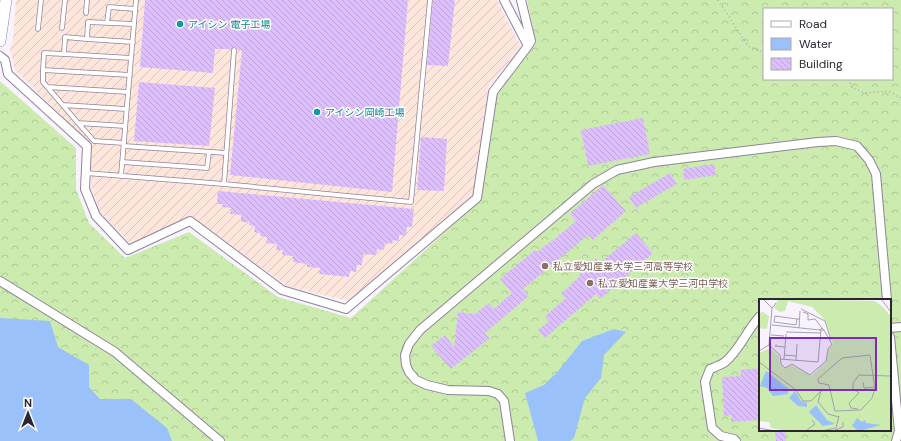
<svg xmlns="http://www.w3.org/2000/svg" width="901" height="441" font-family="'DM Sans','Noto Sans JP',sans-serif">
	<defs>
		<pattern id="industrial-furrows" width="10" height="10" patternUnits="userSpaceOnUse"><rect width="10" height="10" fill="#fee6dc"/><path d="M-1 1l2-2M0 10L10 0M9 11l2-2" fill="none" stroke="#dac5bd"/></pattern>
		<pattern id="forest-crowns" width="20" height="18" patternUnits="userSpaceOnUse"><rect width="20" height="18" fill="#ccebaf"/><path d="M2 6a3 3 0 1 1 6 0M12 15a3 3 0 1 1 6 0" fill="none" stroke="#afc997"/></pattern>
		<pattern id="building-back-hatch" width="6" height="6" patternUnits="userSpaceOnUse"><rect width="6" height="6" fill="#debffe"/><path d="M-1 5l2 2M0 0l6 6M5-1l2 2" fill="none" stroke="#bfa4da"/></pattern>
	</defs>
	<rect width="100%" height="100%" fill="#f8f3fe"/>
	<path fill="url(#industrial-furrows)" d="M16 0H497L521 47 488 87 473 196 347 301 287 286 191 216 131 244 100 212 91 187 92 146 15 70 10 50 13 38Z"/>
	<path fill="url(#forest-crowns)" fill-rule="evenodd" d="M527 0H901V441H0V81L76 148V189L89 223 125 258 189 232 278 297 351 318 481 199 494 98 536 43ZM764 9H892V79H764ZM760 300H890V430H760Z"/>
	<path fill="#9bc1fb" d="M0 318 50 321 58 347 89 365V387L100 399H131L167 428 172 441H0Z
		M614 329 626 332 604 355 601 378 585 398 574 438 570 441H538L525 393 544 385 559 370 582 341Z"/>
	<path fill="url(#building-back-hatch)" d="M145 0H408L392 192 230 175 242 50H237L236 47H234L231 48V49H215L213 73 140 67Z
		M433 0H455L448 66 427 65Z
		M139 82 215 88 209 146 134 141Z
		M643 118 650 154 588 166 581 130Z
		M421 137 447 139 444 191 417 190Z
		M714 164 716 175 684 180 683 169Z
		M670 173 677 184 637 207V210L629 197Z
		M603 185 626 211 593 240 588 235 523 289 529 296 485 333 490 338 451 369 431 346 445 335 454 347 458 312 475 314 489 303 494 309 512 293 500 279 535 250 537 252 550 242H551L576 221 570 214Z
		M218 191 414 209 412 227H407L406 236 399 235V241L393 240 392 244 385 243 384 250 377 249 376 255 363 254 362 265H357L356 272 350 271 349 277 319 274 320 268 307 267V264L293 262V256L282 255 283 250H276L277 244 266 243 267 237 260 236V233L254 232 255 226 249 225V222H241V215L230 214 231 208 222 207 223 204H217Z
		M636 233 653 253 600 299 596 294 545 338 538 330 549 321 545 316 566 298 561 294 580 276 579 275 596 259 600 263Z
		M760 368V420L731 422V415L724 416 722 377 741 376 740 370Z
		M775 430H786V441H776Z"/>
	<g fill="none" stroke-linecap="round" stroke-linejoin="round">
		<g stroke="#8f849b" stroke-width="5.5">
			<path id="service" d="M86 13 87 0
				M107 23 109 7 135 9
				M62 28 65 0
				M38 29 41 0
				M87 39 65 37 64 54 131 58
				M133 42 87 39 88 22 134 24
				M64 54 44 53 43 70 130 75
				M43 70V82L78 123 125 126
				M47 87 128 92
				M63 105 126 109
				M78 123 94 141 124 143
				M124 146 226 153
				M122 162 207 168 209 152
				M86 173 224 184 411 202 430 0
				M121 176 136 0
				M224 184 234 50"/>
		</g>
		<g stroke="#8f849b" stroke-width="10">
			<path id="minor" d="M521 0 531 41 528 46
				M0 56 5 60 8 74 87 146 85 189 96 216 128 250 190 221 282 290 346 309 477 198 493 92 528 46 504 0
				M0 281 115 352 220 441
				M890 328 901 327
				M890 337 899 431 896 441
				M510 441 504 401 498 394 489 391 448 390 427 385 416 380 409 372 406 365 405 355 409 344 420 330 593 184 617 170 654 162 818 142 836 141 857 146 869 160 876 174 887 300
				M736 441 734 439 721 436 712 428 705 382 710 369C715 367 721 365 725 362 739 351 747 330 760 316"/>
		</g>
		<g stroke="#8f849b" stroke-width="12">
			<path id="tertiary" d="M0 41 6 0"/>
		</g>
		<path stroke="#aea9b4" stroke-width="1.5" stroke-dasharray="1 3" stroke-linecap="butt" d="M718 0 748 46 764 53
			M849 79 852 88 866 93 888 91 901 98"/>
		<use href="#service" stroke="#fff" stroke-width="4"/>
		<use href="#minor" stroke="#fff" stroke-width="8"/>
		<use href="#tertiary" stroke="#fff" stroke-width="11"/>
	</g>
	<g fill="#0f9aa8" stroke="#fff" stroke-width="1.5">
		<circle cx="180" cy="24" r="4"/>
		<circle cx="317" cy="112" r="4"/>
	</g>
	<g fill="#8d6e63" stroke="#fff" stroke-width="1.5">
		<circle cx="545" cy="266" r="4"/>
		<circle cx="590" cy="283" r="4"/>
	</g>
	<g text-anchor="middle" stroke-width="3" stroke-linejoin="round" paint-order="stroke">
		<g font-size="10" fill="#0d838f" stroke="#fff" text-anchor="start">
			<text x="188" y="28">アイシン 電子工場</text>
			<text x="325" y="116">アイシン岡崎工場</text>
		</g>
		<g font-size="10" fill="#785e54" stroke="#fff" text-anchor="start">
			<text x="553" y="270">私立愛知産業大学三河高等学校</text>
			<text x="598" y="287">私立愛知産業大学三河中学校</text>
		</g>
	</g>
	<g transform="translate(759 299)">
		<rect width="132" height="132" fill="#f8f3fe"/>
		<path d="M19 0 116 2 125 9 132 18V132H28L12 129 10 123 0 122V54L11 49 20 57 21 65 25 69 33 66 52 77 67 63 69 51 74 44 66 21 53 8 29 2 26 12 21 13 15 9ZM4 13 10 17 8 30 0 29V14Z" fill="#ccebaf"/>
		<path d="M7 72 30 90 29 95 14 97 8 89 1 87ZM36 92 42 102 48 104V108L39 107 30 99ZM57 106 68 121 76 125 64 127 50 113ZM98 119 103 123 106 121 107 124 122 126 100 132 93 127Z" fill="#9bc1fb"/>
		<path fill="none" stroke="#a6a1ac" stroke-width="1" d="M4 0 13 9M122 0 132 13M42 10 66 22 72 41M44 13 49 15V21L56 20 63 29M38 20 37 26 15 23 16 17 38 20H41M13 26 61 31M40 29 41 12M27 33 62 34M12 36 25 37M10 46 21 56 22 65 26 69 33 65 51 76 67 62 69 50 73 45 65 31H61L63 29 65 31M18 46 16 47 26 48M0 52 10 46 13 9 17 4M25 56 37 57M111 56 116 90 113 99 102 111 76 112 70 86 60 84 59 80 83 59ZM21 60 59 63 62 31M25 60 27 35M37 61 38 45M0 63 37 91 44 102H52L62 92 59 103 69 115 80 118M104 83 105 89 116 88M99 110 92 109 90 104 100 94 94 90V84L100 76 131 77M0 129 16 132M76 131 84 128V123M47 132 56 125 53 121M62 132 77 129 80 117"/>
		<path fill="#7b2cbf" fill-opacity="0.15" stroke="#7b2cbf" stroke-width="2" d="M11 39H117V91H11Z"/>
		<rect width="132" height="132" fill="none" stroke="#2b2630" stroke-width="2"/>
	</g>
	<rect x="763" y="8" width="130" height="72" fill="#ffffff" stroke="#aaa8ac"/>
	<rect x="771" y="21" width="20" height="6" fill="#ffffff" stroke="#aaa8ac"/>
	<text x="799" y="28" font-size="12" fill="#2b2630">Road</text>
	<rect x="771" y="38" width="20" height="12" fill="#9bc1fb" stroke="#aaa8ac"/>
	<text x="799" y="48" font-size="12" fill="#2b2630">Water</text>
	<rect x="771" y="58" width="20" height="12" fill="url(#building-back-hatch)" stroke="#aaa8ac"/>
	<text x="799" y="68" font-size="12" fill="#2b2630">Building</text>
	<g transform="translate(28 413)" stroke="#ffffff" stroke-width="3" paint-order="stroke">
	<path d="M0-3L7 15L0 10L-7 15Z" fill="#2b2630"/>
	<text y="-6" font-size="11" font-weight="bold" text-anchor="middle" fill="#2b2630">N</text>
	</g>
</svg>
